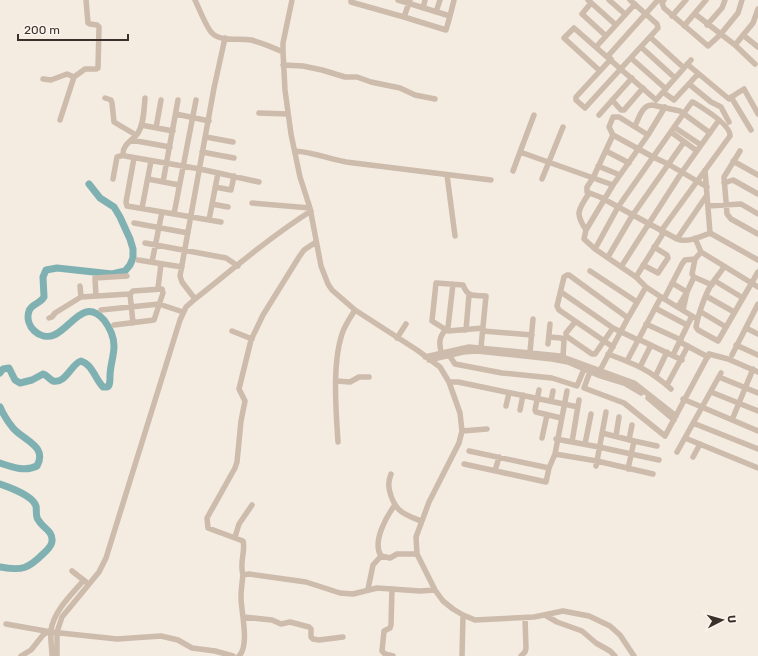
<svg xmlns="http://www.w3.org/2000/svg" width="758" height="656" font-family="Rubik,sans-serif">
	<rect width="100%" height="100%" fill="#f4ebe1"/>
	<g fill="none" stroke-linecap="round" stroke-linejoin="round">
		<path stroke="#7fb0b2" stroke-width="7" d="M0 373 3 369 9 368 15 380 20 383 32 380 43 374C47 375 49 379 53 381 66 384 71 364 81 361 93 365 95 379 103 387H107C108 387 109 386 109 385 110 383 110 379 110 376 110 366 114 356 114 346 114 336 110 328 104 320 84 297 72 327 54 335 40 341 24 326 29 311 31 304 40 304 44 297L43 277 46 270 57 268 112 274 125 271 130 265 133 258V249L130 239 120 217 114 207 100 198 89 184
			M0 407C3 414 8 422 13 428 23 440 48 446 37 466 25 472 12 467 0 463
			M0 484C9 487 33 496 36 506 37 511 35 517 39 521 43 528 53 531 52 541 52 546 47 550 44 553 28 569 22 571 0 567"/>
		<path stroke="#cdbbac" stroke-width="5.5" d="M195 0C199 8 206 27 212 33 220 42 239 38 251 40 262 43 272 47 283 52
			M292 0 283 43V52L285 90 291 134 300 177 310 208 321 266 328 284 332 290 355 310 417 350 440 367 449 382 460 413 462 431 459 443 429 502 416 537 417 554 435 590 443 601 453 609 463 615 475 620 534 617 563 611 589 616 610 626 620 635 634 656
			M351 0V2L404 17
			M398 0 450 16 454 0
			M410 0 404 17 446 30 450 16
			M588 0 616 25
			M609 0 625 14
			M664 0 662 3 664 8 708 46 720 35 738 13 742 0
			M591 3 582 14 606 36
			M423 8 425 0
			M436 12 440 0
			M695 14 735 45 755 64
			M672 16 686 0
			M707 25 722 8 725 0
			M684 26 706 0
			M743 35 758 47
			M650 37 684 68
			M735 45 753 23 758 9
			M596 47 635 4
			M641 47 675 78
			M608 56 658 0
			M631 58 666 89
			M611 59 576 97V100L585 108 658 28 657 24 630 0
			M687 64 729 99 736 94 744 89 758 114
			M283 65 303 66 322 70 345 77H357L371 82 400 88 415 95 435 99
			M600 71 564 38 574 28 656 100 691 60
			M43 79 51 80 67 74 74 77
			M689 84 711 102 721 107 729 122
			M663 92 674 100 698 74
			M731 97 751 130
			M105 98 111 100 112 103 114 122 136 135
			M145 98C144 109 144 124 138 133 133 141 123 143 123 154L125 156 200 169 259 182
			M612 100 621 110H624L643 88
			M665 107 648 135 613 185 586 230 584 239 595 249 636 277 646 287 661 297 697 319
			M259 113 288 114
			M176 114 209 121
			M534 115 520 152 613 185
			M599 115 632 78
			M60 120 74 77 85 69H96L98 68 99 27 97 25 90 24 88 23 86 0
			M141 125 173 131
			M635 126C639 118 642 105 652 105L680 111 710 133
			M674 127 701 145
			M156 128 161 100
			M671 132 697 151
			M613 135 653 157 668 164 707 187
			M648 135 619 117H613L609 127 613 135 593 178 587 187V192L600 197 677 239C687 243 700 237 710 233L758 260
			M206 137 233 142
			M131 140 170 147
			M295 151C313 152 329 159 346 162L491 180
			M606 151 629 163
			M740 151 724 177 727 214 731 219 758 234
			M202 152 234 158
			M134 158 126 202 127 206 221 222
			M733 161 758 175
			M598 166 620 175
			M705 170 710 233
			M513 171 520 152
			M447 175 455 236
			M113 179 117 157 124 155
			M148 179 179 185
			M542 179 563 127
			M163 182 178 100
			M724 183 733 180 758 194
			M215 187 231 190 234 176
			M252 203 310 208
			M212 204 228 207
			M708 206 741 204 758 214
			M142 208 151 161
			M174 214 196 100
			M209 220 218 173
			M134 223 188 233
			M586 230C574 212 579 210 589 193
			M695 238 701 252 758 287
			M677 239 707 195
			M145 243 226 258 238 266
			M595 249 618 207 684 113 692 102H693C703 108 731 125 730 136L661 231
			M701 252 695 259 692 274 694 277 712 285
			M608 257 632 216 684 142
			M138 260 182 267
			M152 262 162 212
			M643 265 658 273 668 258 667 255 654 247
			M621 267 682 172 719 120
			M724 267C720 273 715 279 711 285 705 295 698 315 696 327L698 330 718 341 758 272
			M590 271 637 302
			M636 277 664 232
			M715 281 743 298
			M672 283 687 292 683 310
			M80 286 81 297
			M158 288 161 264
			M561 292 613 328 638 340
			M130 294 133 323
			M96 296 95 278 127 276
			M706 296 734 312
			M195 299 182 282 180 276 214 88 225 38
			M664 299 682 264 685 260 695 259
			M678 307 687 292 694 277
			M655 308 687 325
			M101 310 159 304 183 312
			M701 312 726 327
			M49 318 52 317 55 313 81 297 130 294 133 291 162 289 163 293 154 320 114 325
			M575 322 566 333V336L592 354H595L613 328
			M646 324 681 340
			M746 328 758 334
			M466 330 469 295
			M232 331 252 339
			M483 331 532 335
			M549 337 561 338 564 340 563 357
			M397 338 406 324
			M638 339 682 360
			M680 342 708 357
			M548 344 550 324
			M736 345 758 355
			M481 347 486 296C474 295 468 298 463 285L436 283 432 321 448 331 483 328
			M613 347 559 310 557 306 564 277 567 275H569L628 318
			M530 352 533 319
			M442 354C438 343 439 336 448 327L453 284
			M608 354C635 364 650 370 671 389
			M709 354 728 359 758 372
			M449 355 455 364 502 373 552 378 577 386 584 369
			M673 355 692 316
			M732 355 758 304
			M425 357 469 347 560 356 634 383 676 416
			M429 360 463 352 477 351 552 359 568 362 598 375 624 383 641 393
			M627 361 661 297
			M640 367 651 345
			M591 369 584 388 624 403 665 436 709 354
			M598 374 628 318 646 287
			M656 375 667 352
			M719 377 758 393
			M336 381 350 382 359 377H369
			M449 382H458L578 407
			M667 385 688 346
			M539 390 535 410 536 412 561 418
			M567 391 555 454 597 461 596 466
			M711 392 758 411
			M648 398 674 420
			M683 399 758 431
			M551 401 553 391
			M506 406 509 393
			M520 410 523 395
			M606 412 597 461 653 474
			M732 420 753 369
			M693 423 758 449
			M462 431 487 429
			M602 433 634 441 628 469
			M616 436 619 417
			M542 438 547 415
			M685 438 758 468
			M556 439 599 447 659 460
			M629 440 632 425
			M634 441 657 446
			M338 442C336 411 332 364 342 334 345 325 350 318 355 310
			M572 442 579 400
			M585 444 591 414
			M469 451 549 468
			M677 452 721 373
			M693 457 700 444
			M464 464 546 482 549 468 555 454
			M495 471 499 457
			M391 474C388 482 388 487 391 496 397 513 406 515 421 521
			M235 537 239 524 252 505
			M381 556C372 542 386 517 395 505
			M72 571 86 582
			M243 575C239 562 246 551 243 541L208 528 207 518 235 468 237 462 241 421 245 401 239 389 251 340 263 315 299 257 304 250 316 242
			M368 589 373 565 381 556 390 558 397 554H417
			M392 589 391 625 390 628 384 631 382 651 385 654 393 656
			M545 615 557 622 582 631 596 643 610 651 615 656
			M243 617 272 620 281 624 290 622 309 627 311 629V637L313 639 319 640 343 637
			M6 624 51 632 117 639 161 636 178 640 192 648 215 651 233 656
			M21 656 31 650 43 635 48 632
			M52 656C52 648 50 639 51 630 54 611 71 595 84 580
			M57 656V632L62 617 99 572 106 558 180 320 186 307 195 299C233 269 270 237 311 211
			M239 656C250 645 241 612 241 597 241 590 242 583 243 575L249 574 306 582 340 593 353 594 377 588 420 591 435 590
			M462 656 463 615
			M521 656 525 652 526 648 525 618"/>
	</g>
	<g transform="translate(722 620) rotate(84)" stroke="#fbf5ee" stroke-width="3" paint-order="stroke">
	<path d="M0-3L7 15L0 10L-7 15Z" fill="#3b302b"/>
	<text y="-6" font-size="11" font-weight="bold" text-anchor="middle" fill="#3b302b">U</text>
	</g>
	<path d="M18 34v6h110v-6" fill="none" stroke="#3b302b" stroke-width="2"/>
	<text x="24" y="34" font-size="12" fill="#3b302b" stroke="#fbf5ee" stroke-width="3" paint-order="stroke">200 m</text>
</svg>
